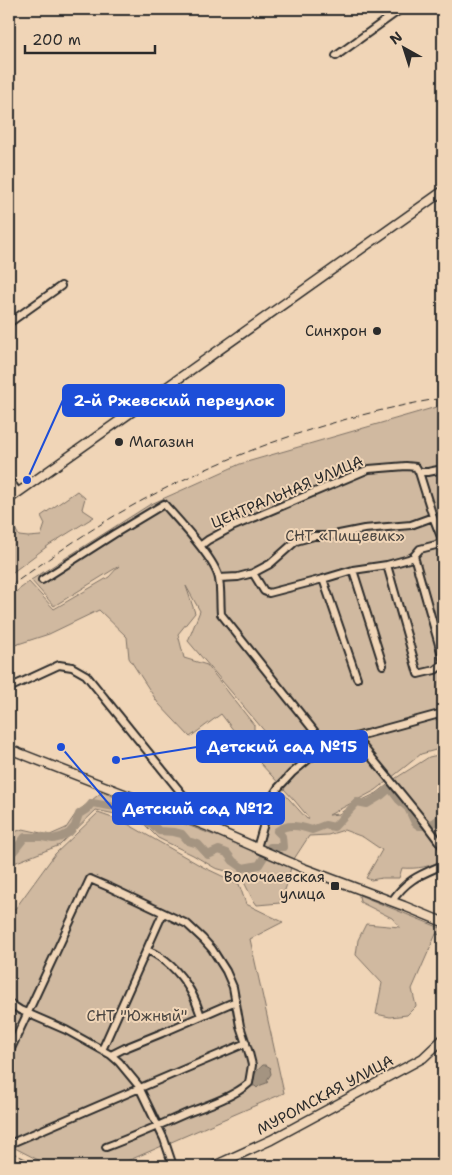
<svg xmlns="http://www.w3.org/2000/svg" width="452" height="1175" font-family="'Shantell Sans',sans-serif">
	<rect width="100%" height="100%" fill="#f0d5b7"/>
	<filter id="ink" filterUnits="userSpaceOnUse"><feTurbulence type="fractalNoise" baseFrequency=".02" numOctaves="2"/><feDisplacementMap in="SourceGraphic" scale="10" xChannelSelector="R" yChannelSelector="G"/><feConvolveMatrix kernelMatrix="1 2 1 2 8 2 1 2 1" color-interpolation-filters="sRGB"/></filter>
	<g filter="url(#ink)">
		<path fill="#d0b9a0" stroke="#7e7266" d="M443 405V748L421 754 376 790 329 815 339 814 350 806 377 793 396 778 429 757 443 754V860C429 867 418 869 402 868L399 878H382L371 880 366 878 382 850 363 837 344 830 328 835 309 836 294 859 262 845 276 799 281 790 307 819 309 818 295 801 260 763 267 734 188 641 200 611 186 586 195 613 178 634 184 658 207 665 254 725V757L221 714 190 737 158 703 129 658 127 637 99 610 49 634 9 647V597L29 582 54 609 109 577 119 566 54 606 31 580 149 505 240 464Z
			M77 491 85 498 82 509 94 517 49 545 9 575V520L11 521 19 536 28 537 41 536 45 524 41 516Z
			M102 792 213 835 229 839 291 867 286 887 280 903 257 905 252 898 245 884 237 874 215 868 193 855 158 838 143 823 115 814 96 810 60 845 9 865V834L23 829 50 835 66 828 77 812Z
			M98 813 124 822 203 867 239 884 246 904 283 922 250 939 284 1093 116 1166H50L9 1145V907L15 909 55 854Z
			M359 895 443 929V935L436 934 412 989 416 1006 407 1015 390 1017 376 1014 382 983 356 955 358 940 366 924 400 927 392 918 360 902Z"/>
		<path fill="#a49481" stroke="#746a5f" d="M263 1065H266L271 1068 270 1069 271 1074 267 1080 268 1082C264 1085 260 1084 257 1088L255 1086H253C251 1077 256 1071 263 1065Z"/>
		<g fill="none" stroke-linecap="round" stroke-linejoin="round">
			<path stroke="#a49481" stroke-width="8" d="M9 853 14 851 25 837H42L53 839 61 837 69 833 75 826 79 814 87 809 92 803 115 807 137 814 143 820 152 824 159 831 174 832 182 834 188 841 198 844 208 855 219 850 227 853 233 861 243 868 259 865 270 847H283L282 836 277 831C288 823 300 826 312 830L325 825 334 827 357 802 367 804 382 795 390 788 399 800 408 808 415 823 419 826H427L435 822 443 816"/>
			<g stroke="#2b2b2b" stroke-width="10">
				<path id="minor" d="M336 56 401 9
					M9 323 61 286
					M419 472 433 517 443 542
					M9 480 18 492
					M200 546 208 540 232 527 369 469 406 466 416 467 419 472H428L443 469
					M414 556 443 659
					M387 565 418 674 435 670 443 664
					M353 570 383 665
					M253 573 264 591 269 593 323 579 353 570 387 565 409 559 414 556 420 549 436 545 443 541
					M219 578 238 577 253 573 270 564 296 541 314 536H329L364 529 411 525 433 517
					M323 579 357 678
					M42 580 114 534 164 504C178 520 216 560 219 579 221 591 220 603 221 614L327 747
					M9 688 59 665 72 667 86 675 208 826
					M355 737 425 823 443 847
					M257 848 271 799 278 788 292 773 310 758 327 747 355 737 443 713
					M392 901C407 879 420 875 443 865
					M147 950C165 958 180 973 190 990 195 998 198 1008 201 1016
					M9 1003 20 1010 66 1030 111 1055 119 1062 138 1085 164 1139 173 1166
					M102 1050 163 913
					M9 1053 90 879 111 888 187 924 203 939 212 949 226 971 233 987 240 1026 249 1053 252 1065 249 1083C235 1096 206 1106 187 1113 160 1125 133 1137 106 1147
					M111 1055 125 1048 162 1033 236 1001
					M14 1142 100 1105 246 1043"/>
			</g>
			<g stroke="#2b2b2b" stroke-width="11">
				<path id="major" d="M9 499 443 191
					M9 749 209 827 303 868 404 906 443 922
					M214 1166 271 1140 423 1058 443 1039"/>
			</g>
			<use href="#minor" stroke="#f0d5b7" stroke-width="6"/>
			<use href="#major" stroke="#f0d5b7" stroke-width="8"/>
			<path stroke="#2b2b2b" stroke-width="1" stroke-dasharray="8 4" stroke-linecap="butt" d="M9 587C44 562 79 537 116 515 217 457 328 417 443 398
				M9 1151 39 1166
				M9 1166H10"/>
		</g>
	</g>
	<g fill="#2b2b2b" stroke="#f0d5b7" stroke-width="2">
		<circle cx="377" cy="331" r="5"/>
		<circle cx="119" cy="442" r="5"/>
		<rect x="330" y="881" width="10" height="10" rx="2.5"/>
	</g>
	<g text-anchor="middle" stroke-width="4" stroke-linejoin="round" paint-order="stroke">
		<g font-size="15" fill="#2b2b2b" stroke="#f0d5b7" text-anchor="end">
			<text x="367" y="336">Синхрон</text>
			<text x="129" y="447" text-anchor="start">Магазин</text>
			<text x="325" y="882">Волочаевская<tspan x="325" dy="17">улица</tspan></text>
		</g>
		<g font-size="15" fill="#2b2b2b" stroke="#f0d5b7">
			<text transform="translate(287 492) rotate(-23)" y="5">ЦЕНТРАЛЬНАЯ УЛИЦА</text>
			<text transform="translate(325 1095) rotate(-28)" y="5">МУРОМСКАЯ УЛИЦА</text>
		</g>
		<g font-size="15" fill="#4c4742" stroke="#f0d5b7">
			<text x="345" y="541">СНТ «Пищевик»</text>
			<text x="137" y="1021">СНТ "Южный"</text>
		</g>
	</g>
	<path fill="none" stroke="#1d4ed8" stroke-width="2" d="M27 480L63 400M116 760L197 747M61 747L113 809"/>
	<g fill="#1d4ed8" stroke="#f0d5b7" stroke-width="2">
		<circle cx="27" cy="480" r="5"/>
		<circle cx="116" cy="760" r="5"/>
		<circle cx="61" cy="747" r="5"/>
	</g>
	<g fill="#1d4ed8" stroke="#1d4ed8" stroke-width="2">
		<rect x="63" y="385" width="221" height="31" rx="5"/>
		<rect x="197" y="731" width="170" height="31" rx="5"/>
		<rect x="113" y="793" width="171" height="31" rx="5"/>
	</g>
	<g font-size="16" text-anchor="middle" font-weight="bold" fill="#fff">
		<text x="174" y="406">2-й Ржевский переулок</text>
		<text x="282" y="752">Детский сад №15</text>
		<text x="198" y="814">Детский сад №12</text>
	</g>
	<rect width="452" height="1175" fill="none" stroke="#f0d5b7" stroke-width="30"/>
	<rect x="15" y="15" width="422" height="1145" fill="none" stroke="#2b2b2b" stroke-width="2" filter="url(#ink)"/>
	<g transform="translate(404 48) rotate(321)" stroke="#f0d5b7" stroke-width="4" paint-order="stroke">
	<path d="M0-4L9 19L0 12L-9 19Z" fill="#2b2b2b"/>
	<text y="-8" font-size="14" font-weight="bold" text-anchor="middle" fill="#2b2b2b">N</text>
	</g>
	<path d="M25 45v8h130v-8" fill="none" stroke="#2b2b2b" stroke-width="2.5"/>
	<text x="32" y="45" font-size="15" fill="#2b2b2b" stroke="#f0d5b7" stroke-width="4" paint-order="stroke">200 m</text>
</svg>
